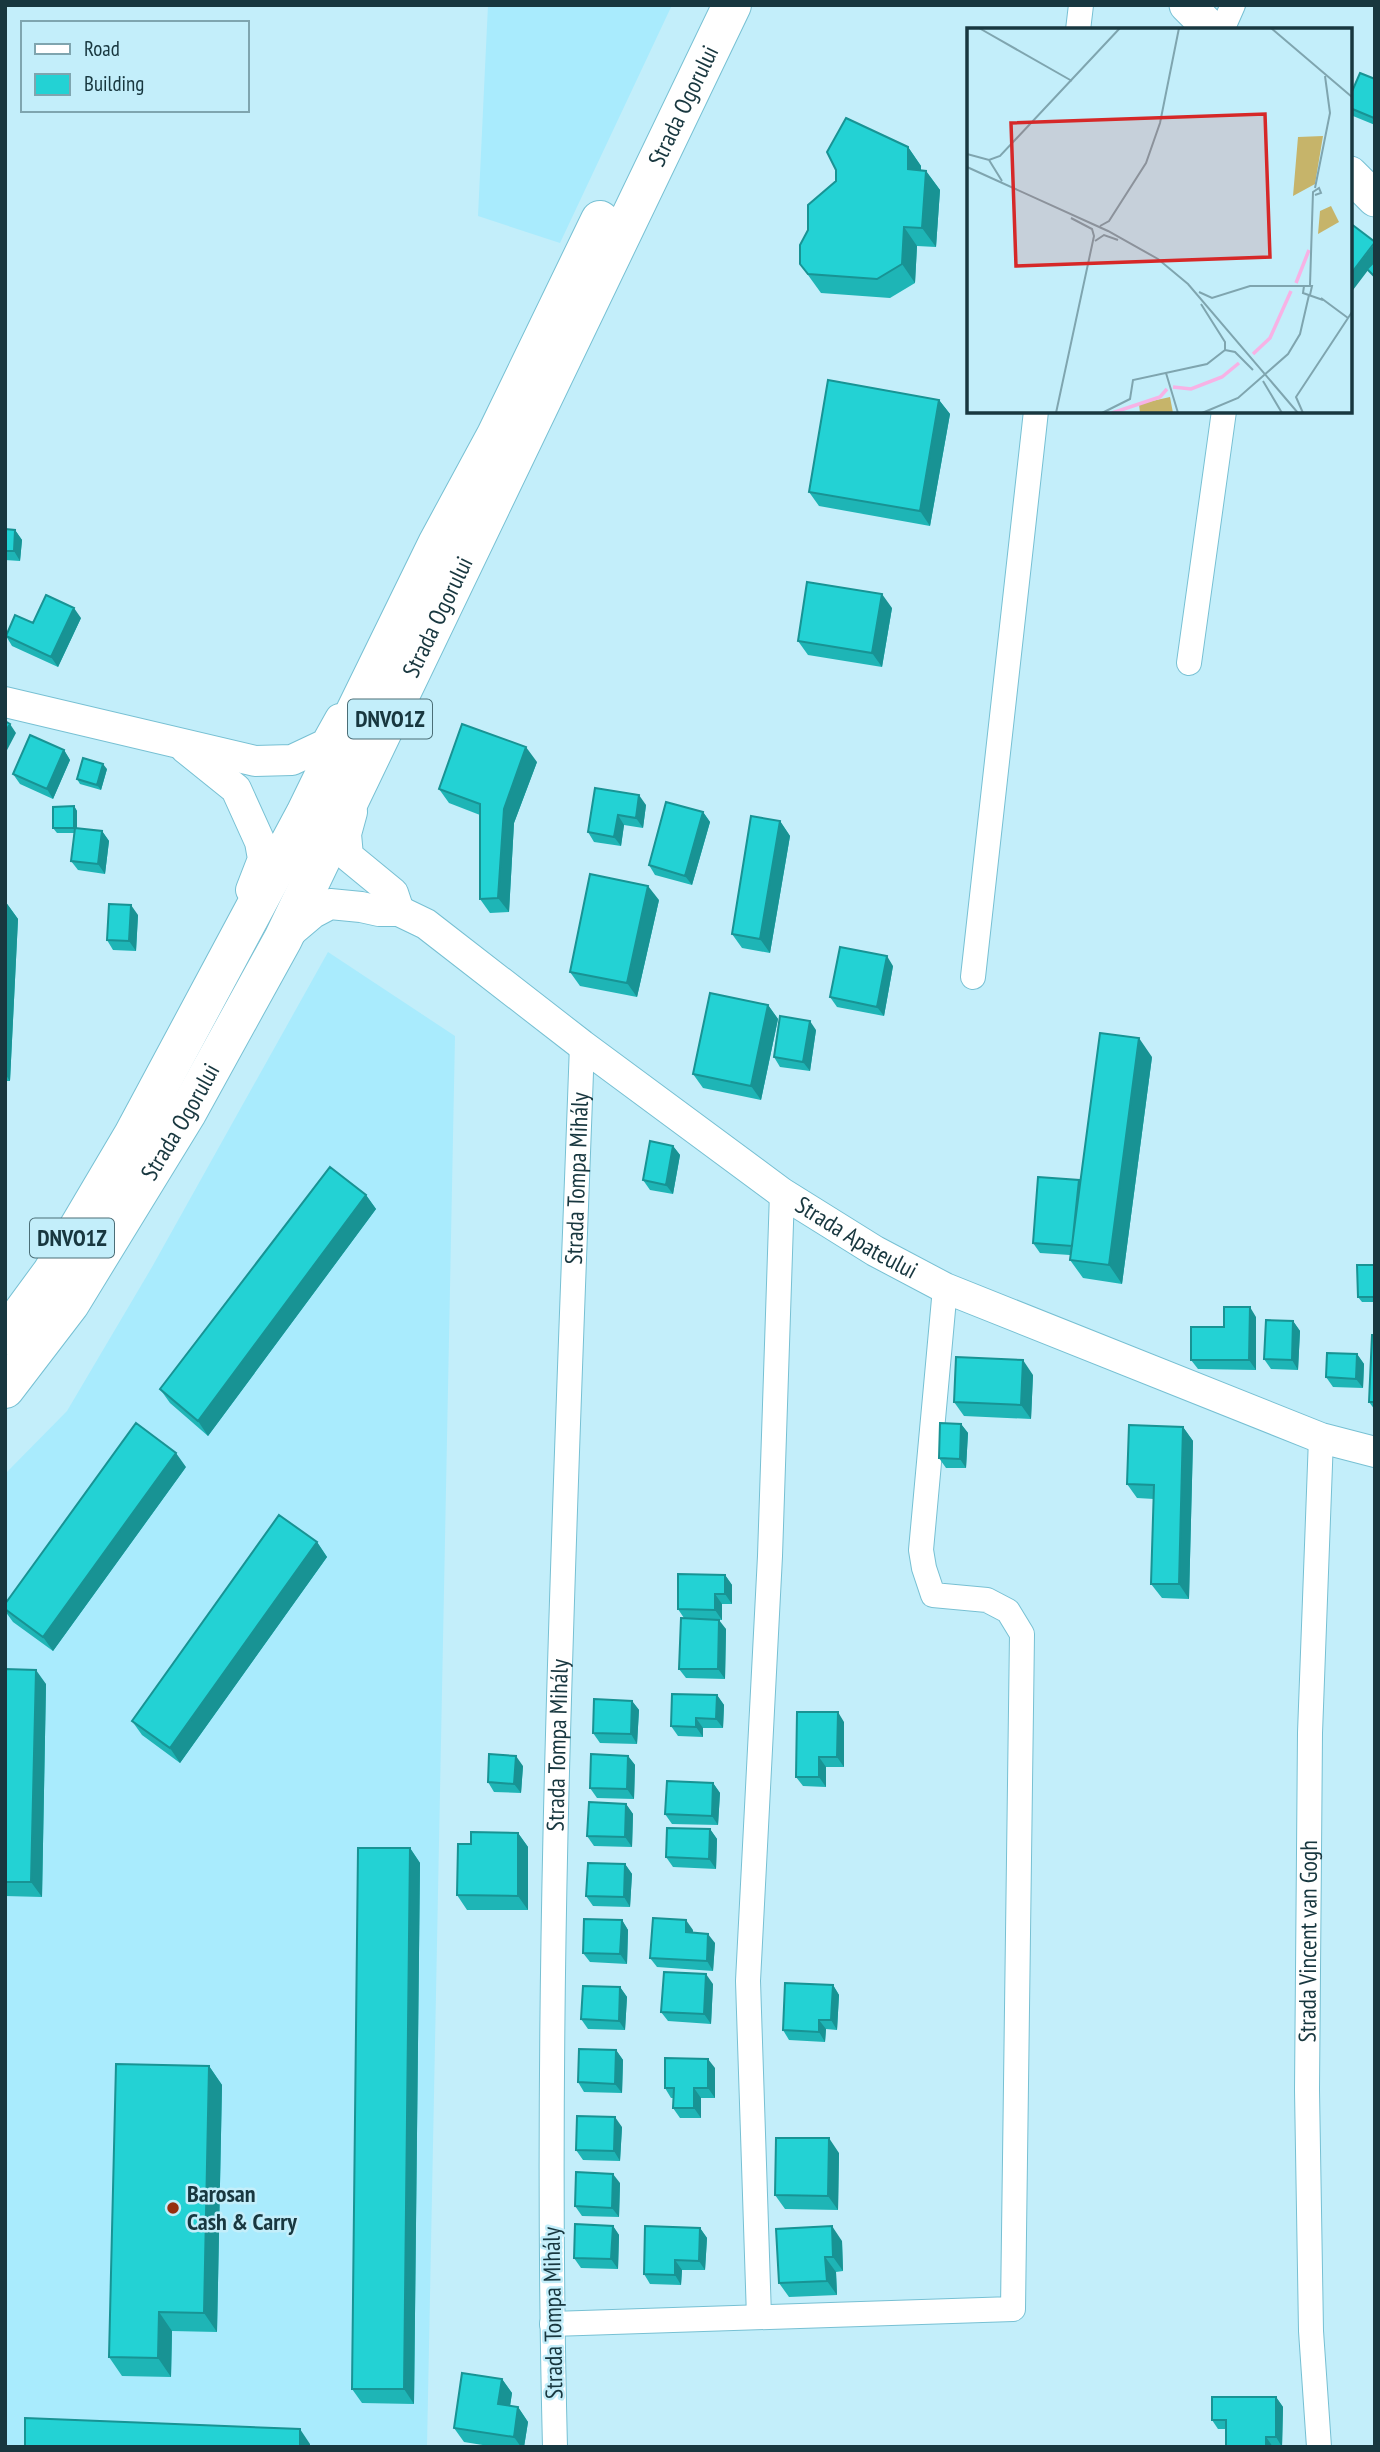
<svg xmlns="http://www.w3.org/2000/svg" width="1380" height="2452" font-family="'PT Sans Narrow',sans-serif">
	<rect width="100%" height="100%" fill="#c3eefa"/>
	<path fill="#a9ebfd" d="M488 5H672L560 243 478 216Z
		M328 952 455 1036 427 2447H5V1474L67 1411 152 1267Z"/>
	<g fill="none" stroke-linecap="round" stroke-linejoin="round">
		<g stroke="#77c0d3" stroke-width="26">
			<g id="minor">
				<path d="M1078 30 1081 5"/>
				<path d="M1222 30 1233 5"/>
				<path d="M1189 663 1224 411"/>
				<path d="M973 977 1036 411"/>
				<path d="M759 2317 748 1981 770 1556 782 1193"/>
				<path d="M552 2324 1013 2309 1022 1634 1008 1611 987 1600 933 1595 924 1568 921 1550 945 1288"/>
				<path id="s1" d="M555 2447C543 1979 565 1512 582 1045"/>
				<path id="s2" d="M1319 2447 1311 2331 1307 2090 1310 1733 1321 1438"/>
			</g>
		</g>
		<g stroke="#77c0d3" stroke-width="32">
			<g id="tertiary">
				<path d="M5 702 255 761 292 760 326 744 340 719"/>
				<path d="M185 748 236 789 260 842 263 859 251 890"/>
				<path d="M352 812 346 834 348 856 393 893 399 911"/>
				<path id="s3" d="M287 935 313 913 330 904 361 907 379 911H399L426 924 582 1045 782 1193 875 1251 945 1288 1321 1438 1375 1452"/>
			</g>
		</g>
		<g stroke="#77c0d3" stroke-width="37">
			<path id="secondary" d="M1187 5 1212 30
				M1350 174 1375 199"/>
		</g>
		<g stroke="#77c0d3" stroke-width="40">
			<g id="trunk">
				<path d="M5 1336 52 1272 133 1135 305 814 437 544 496 435 600 220"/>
				<path id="s4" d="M5 1389 70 1304 187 1113 283 939 732 5"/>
			</g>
		</g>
		<use href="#minor" stroke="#fff" stroke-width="24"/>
		<use href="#tertiary" stroke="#fff" stroke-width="30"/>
		<use href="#secondary" stroke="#fff" stroke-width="35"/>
		<use href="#trunk" stroke="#fff" stroke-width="38"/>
	</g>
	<path fill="#1eb5b6" d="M1375 79V125L1353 116 1350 112V96Z
		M908 147 921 166V170L926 171 940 190 936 247 917 246 915 283 890 298 821 293 800 264Z
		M939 400 950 414 930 526 819 506 809 492Z
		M5 529 15 530 22 540 20 561 5 560Z
		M892 608 882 667 808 655 798 641Z
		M81 618 58 667 12 646 6 636Z
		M64 750 70 760 53 799 20 784 13 774Z
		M537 762 514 823 509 912 490 913 480 899V815L449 803 439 789Z
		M107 769 101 790 80 784 77 779Z
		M595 788 646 805 643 828 624 825 621 846 594 842 588 832Z
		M74 806 77 811V828L102 831 109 841 105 874 78 870 71 861 74 833H57L53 828Z
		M703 812 710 822 692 885 655 875 649 865Z
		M780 821 790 836 770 953 742 948 732 934Z
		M659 900 637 997 580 986 570 972Z
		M5 901 18 919 10 1081H5Z
		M138 915 136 951 113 950 107 940Z
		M893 966 884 1016 837 1007 830 997Z
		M768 1005 778 1019 761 1100 703 1088 693 1074Z
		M816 1030 810 1071 780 1067 774 1057Z
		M1152 1057 1122 1284 1083 1278 1070 1260V1255L1040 1253 1033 1243 1080 1181Z
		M673 1146 680 1155 673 1194 650 1190 643 1180Z
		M366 1195 376 1209 208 1436 170 1403 160 1389Z
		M1375 1265V1302H1362L1358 1297Z
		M1256 1317V1370L1198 1369 1191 1360 1224 1327Z
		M1293 1321 1300 1331 1298 1370 1271 1369 1264 1359Z
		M1375 1335V1410L1369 1402Z
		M1357 1354 1364 1364 1363 1388 1333 1387 1326 1377Z
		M1033 1375 1031 1419 964 1416 954 1402Z
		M961 1424 968 1433 966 1468H946L939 1458Z
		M1183 1427 1193 1441 1189 1599 1162 1598 1151 1584 1154 1499 1137 1498 1127 1484Z
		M186 1467 53 1651 13 1622 5 1611V1604Z
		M317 1542 327 1557 180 1763 142 1735 132 1721Z
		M725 1575 732 1585V1604H722V1620L704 1619 726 1629 725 1679 686 1678 679 1669 684 1618 678 1609Z
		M5 1669 46 1684 42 1897 5 1896Z
		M717 1695 724 1705 723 1728H703V1737L678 1736 671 1726Z
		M632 1701 639 1710 637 1744 600 1743 593 1733Z
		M844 1722V1767H826V1787L803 1786 796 1777Z
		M628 1756 635 1765 634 1799 597 1798 590 1788Z
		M523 1766 521 1793 494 1792 488 1782Z
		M713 1783 720 1793 718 1825 672 1824 665 1814Z
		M626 1804 633 1814 632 1847 594 1846 587 1836Z
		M710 1829 717 1839 716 1869 673 1867 666 1857Z
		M518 1833 528 1847V1910H467L457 1895 471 1844Z
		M410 1848 420 1863 414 2404 362 2403 352 2389Z
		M625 1864 632 1874 630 1907 593 1906 586 1896Z
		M622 1920 628 1930 627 1964 590 1962 583 1953Z
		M693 1930V1933L715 1943 713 1971 657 1967 650 1958Z
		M713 1984 711 2024 668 2021 661 2012Z
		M833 1985 839 1995 837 2030 826 2029 825 2042 789 2040 783 2030Z
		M620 1987 627 1997 625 2030 588 2029 581 2019Z
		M616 2050 623 2060 622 2093 584 2092 578 2082Z
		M209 2066 222 2085 217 2332 172 2331 171 2377 122 2376 109 2357Z
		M715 2068V2098H701V2118H680L673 2108V2098H671L665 2088Z
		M622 2127 620 2161 583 2160 576 2150Z
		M839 2153 838 2210 785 2209 775 2195Z
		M620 2183 619 2217 582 2216 575 2206Z
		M613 2226 619 2235 618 2269 581 2268 574 2258Z
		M700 2228 707 2238 705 2270H682L681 2285 650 2284 644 2274Z
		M842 2241 843 2271 836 2272 837 2295 789 2297 779 2283Z
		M502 2379 512 2393 510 2406 518 2407 528 2422 524 2447H495L464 2442 454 2428Z
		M1276 2397 1283 2407 1282 2447H1226V2429H1218L1212 2420Z"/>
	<path fill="#189394" d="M908 147 921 166V188L908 169Z
		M926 171 940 190 936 247 922 228Z
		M904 227 917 246 915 283 902 264Z
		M1375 243V261L1350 294V275Z
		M939 400 950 414 930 526 920 511Z
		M15 530 22 540 20 561 14 551Z
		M882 594 892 608 882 667 872 653Z
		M74 608 81 618 58 667 51 657Z
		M10 724 16 733 5 754V732Z
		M526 747 537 762 514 823 509 912 498 898 504 809Z
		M64 750 70 760 53 799 47 789Z
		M103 764 107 769 101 790 97 785Z
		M639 795 646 805 643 828 636 818Z
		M74 806 77 811V833L74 828Z
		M703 812 710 822 692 885 685 876Z
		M618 815 624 825 621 846 614 837Z
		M780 821 790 836 770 953 760 939Z
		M102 831 109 841 105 874 98 864Z
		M648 886 659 900 637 997 627 983Z
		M5 901 18 919 10 1081 5 1074Z
		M131 905 138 915 136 951 129 941Z
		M887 956 893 966 884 1016 877 1007Z
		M768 1005 778 1019 761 1100 751 1086Z
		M810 1021 816 1030 810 1071 803 1062Z
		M1139 1038 1152 1057 1122 1284 1109 1265Z
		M673 1146 680 1155 673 1194 666 1185Z
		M366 1195 376 1209 208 1436 198 1421Z
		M1250 1307 1256 1317V1370L1249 1360Z
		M1293 1321 1300 1331 1298 1370 1292 1360Z
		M1357 1354 1364 1364 1363 1388 1356 1379Z
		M1023 1360 1033 1375 1031 1419 1021 1405Z
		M961 1424 968 1433 966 1468 960 1459Z
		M1183 1427 1193 1441 1189 1599 1179 1584Z
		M176 1453 186 1467 53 1651 43 1637Z
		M317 1542 327 1557 180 1763 170 1748Z
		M725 1575 732 1585V1604L725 1594Z
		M715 1594 722 1604V1620L715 1610Z
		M719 1620 726 1629 725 1679 718 1669Z
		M36 1670 46 1684 42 1897 31 1882Z
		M717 1695 724 1705 723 1728 716 1719Z
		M632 1701 639 1710 637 1744 631 1734Z
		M838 1712 844 1722V1767L837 1757Z
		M696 1718 703 1728V1737L696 1727Z
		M516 1756 523 1766 521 1793 514 1784Z
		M628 1756 635 1765 634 1799 627 1789Z
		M819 1757 826 1767V1787L819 1777Z
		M713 1783 720 1793 718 1825 712 1816Z
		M626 1804 633 1814 632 1847 625 1837Z
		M710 1829 717 1839 716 1869 709 1859Z
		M518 1833 528 1847V1910L518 1896Z
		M410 1848 420 1863 414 2404 404 2389Z
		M625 1864 632 1874 630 1907 624 1897Z
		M622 1920 628 1930 627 1964 620 1954Z
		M686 1920 693 1930 692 1942 686 1932Z
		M708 1934 715 1943 713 1971 707 1961Z
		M706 1974 713 1984 711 2024 704 2014Z
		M833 1985 839 1995 837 2030 831 2020Z
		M620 1987 627 1997 625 2030 619 2021Z
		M819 2020 826 2029 825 2042 819 2032Z
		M616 2050 623 2060 622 2093 615 2084Z
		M708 2059 715 2068V2098L708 2088Z
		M209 2066 222 2085 217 2332 204 2313Z
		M694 2088 701 2098V2118L694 2108Z
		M615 2117 622 2127 620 2161 614 2151Z
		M829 2138 839 2153 838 2210 828 2196Z
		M613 2174 620 2183 619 2217 612 2208Z
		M613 2226 619 2235 618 2269 611 2259Z
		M832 2226 842 2241 843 2271 833 2257Z
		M700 2228 707 2238 705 2270 699 2261Z
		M825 2257 836 2272 837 2295 827 2281Z
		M675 2260 682 2270 681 2285 675 2275Z
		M159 2312 172 2331 171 2377 158 2358Z
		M502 2379 512 2393 508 2419 498 2404Z
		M1276 2397 1283 2407 1282 2447 1276 2437Z
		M518 2407 528 2422 524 2447H521L514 2437Z
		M300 2429 310 2444V2447H300Z
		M1266 2437 1273 2447H1266Z"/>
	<path fill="#23d2d4" stroke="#189394" stroke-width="2" d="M1360 73 1375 79 1374 118 1350 108V96Z
		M846 118 908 147V169L926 171 922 228 904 227 902 264 877 279 808 274 800 264V245L808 230V205L836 181V170L827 152Z
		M1350 223 1375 242 1350 275Z
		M1375 261V277L1367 269Z
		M828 380 939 400 920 511 809 492Z
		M5 529 15 530 14 551H5Z
		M807 582 882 594 872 653 798 641Z
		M46 595 74 608 51 657 6 636 15 615 33 623Z
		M5 721 10 724 5 732Z
		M462 724 526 747 504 809 498 898 480 899V804L439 789Z
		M30 735 64 750 47 789 13 774Z
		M83 758 103 764 97 785 77 779Z
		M595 788 639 795 636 818 618 815 614 837 588 832Z
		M666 802 703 812 685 876 649 865Z
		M74 806V828H53V807Z
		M751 816 780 821 760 939 732 934Z
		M75 828 102 831 98 864 71 861Z
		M590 874 648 886 627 983 570 972Z
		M109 904 131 905 129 941 107 940Z
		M840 947 887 956 877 1007 830 997Z
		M710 993 768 1005 751 1086 693 1074Z
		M780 1016 810 1021 803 1062 774 1057Z
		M1100 1033 1139 1038 1109 1265 1070 1260Z
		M650 1141 673 1146 666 1185 643 1180Z
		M330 1167 366 1195 198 1421 160 1389Z
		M1038 1177 1079 1180 1072 1246 1033 1243Z
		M1357 1265H1375V1297H1358Z
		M1224 1307H1250L1249 1360H1191V1327H1224Z
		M1266 1320 1293 1321 1292 1360 1264 1359Z
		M1372 1335H1375V1402H1369Z
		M1327 1353 1357 1354 1356 1379 1326 1377Z
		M956 1357 1023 1360 1021 1405 954 1402Z
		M136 1423 176 1453 43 1637 5 1609V1604Z
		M940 1423 961 1424 960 1459 939 1458Z
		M1129 1425 1183 1427 1179 1584H1151L1154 1485 1127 1484Z
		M279 1515 317 1542 170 1748 132 1721Z
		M678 1574 725 1575V1594H715V1610L678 1609Z
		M681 1618 719 1620 718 1669H679Z
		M5 1669 36 1670 31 1882H5Z
		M672 1694 717 1695 716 1719 696 1718V1727L671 1726Z
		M594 1699 632 1701 631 1734 593 1733Z
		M797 1712H838L837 1757H819V1777H796Z
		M489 1754 516 1756 514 1784 488 1782Z
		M591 1754 628 1756 627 1789 590 1788Z
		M667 1781 713 1783 712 1816 665 1814Z
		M589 1802 626 1804 625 1837 587 1836Z
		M667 1828 710 1829 709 1859 666 1857Z
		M471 1832 518 1833V1896L457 1895 458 1844H471Z
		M358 1848H410L404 2389H352Z
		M588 1863 625 1864 624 1897 586 1896Z
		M653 1918 686 1920V1932L708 1934 707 1961 650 1958Z
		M584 1919 622 1920 620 1954 583 1953Z
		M664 1972 706 1974 704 2014 661 2012Z
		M785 1983 833 1985 831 2020H819V2032L783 2030Z
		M583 1986 620 1987 619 2021 581 2019Z
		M579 2049 616 2050 615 2084 578 2082Z
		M665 2058 708 2059V2088H694V2108H673L674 2088H665Z
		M116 2064 209 2066 204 2313 159 2312 158 2358 109 2357Z
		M577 2116 615 2117 614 2151 576 2150Z
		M776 2138H829L828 2196 775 2195Z
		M576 2172 613 2174 612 2208 575 2206Z
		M575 2224 613 2226 611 2259 574 2258Z
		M645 2226 700 2228 699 2261 675 2260V2275L644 2274Z
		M832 2226 833 2257H825L827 2281 779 2283 776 2229Z
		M462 2373 502 2379 498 2404 518 2407 514 2437 454 2428Z
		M1212 2397H1276V2437H1266V2447L1226 2446V2420H1212Z
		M25 2418 300 2429V2447H25Z"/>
	<circle fill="#962f0f" stroke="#c3eefa" stroke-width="2.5" cx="173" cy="2208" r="7"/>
	<g text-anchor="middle" stroke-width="5" stroke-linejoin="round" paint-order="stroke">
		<g fill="#c3eefa" stroke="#4b6e77" stroke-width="2">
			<rect x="348" y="699.5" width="84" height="39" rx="5"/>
			<rect x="30" y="1218.5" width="84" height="39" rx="5"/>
		</g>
		<g font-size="23" font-weight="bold" fill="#18373f">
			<text x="390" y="727">DNVO1Z</text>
			<text x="72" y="1246">DNVO1Z</text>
		</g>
		<g font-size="24" fill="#18373f" stroke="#c3eefa">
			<text dy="8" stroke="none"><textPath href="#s4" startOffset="1454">Strada Ogorului</textPath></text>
			<text dy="8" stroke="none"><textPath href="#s4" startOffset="887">Strada Ogorului</textPath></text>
			<text dy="8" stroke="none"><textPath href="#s4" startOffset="320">Strada Ogorului</textPath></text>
			<text dy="8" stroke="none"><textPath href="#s1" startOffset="1269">Strada Tompa Mihály</textPath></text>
			<text dy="8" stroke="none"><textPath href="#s3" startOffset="686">Strada Apateului</textPath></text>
			<text dy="8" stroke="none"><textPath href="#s1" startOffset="702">Strada Tompa Mihály</textPath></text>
			<text dy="8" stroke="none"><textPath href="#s2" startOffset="506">Strada Vincent van Gogh</textPath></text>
			<text transform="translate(553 2313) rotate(-91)" y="8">Strada Tompa Mihály</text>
		</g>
		<g font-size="24" font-weight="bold" fill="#18373f" stroke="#c3eefa" text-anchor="start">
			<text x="187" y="2202">Barosan<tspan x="187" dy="28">Cash &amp; Carry</tspan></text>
		</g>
	</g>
	<g transform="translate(967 28)">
		<rect width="385" height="385" fill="#c3eefa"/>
		<path d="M356 108 348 156 326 168 331 109ZM364 178 372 194 351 206 353 183ZM203 369 206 385H173L172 376Z" fill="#c6b46a"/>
		<path fill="none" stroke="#f7b2e5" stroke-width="3.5" d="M329 255 342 222M286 326 303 310 324 263M206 359 224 361 255 349 272 335M145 385 193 369 200 361"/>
		<path fill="none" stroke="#7fa5af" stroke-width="2" d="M12 0 105 53M304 0 385 69M0 126 22 132 33 128 153 0M22 132 35 153M0 139 141 203 191 231 221 256 331 385M348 160 363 85 358 48M133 198 142 193 179 135 193 95 212 0M128 213 137 207 151 212M343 257 346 164 352 160 354 165 348 167M232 264 245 270 283 258H337M343 267 345 258H337L336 265 356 272M354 270 381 290M234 276 258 314V322M258 322 268 324 286 342M199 345 211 385M296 353 315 385M89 385 127 208 125 201 104 190M135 385 163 371 166 352 240 336 258 322M235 385 271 370 321 326 333 306 342 267M336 385 329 369 385 284"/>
		<path fill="#d62828" fill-opacity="0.15" stroke="#d62828" stroke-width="3.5" d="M298 86 303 229 49 238 44 95Z"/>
		<rect width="385" height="385" fill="none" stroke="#18373f" stroke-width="3.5"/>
	</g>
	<rect width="1380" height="2452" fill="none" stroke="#18373f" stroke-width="14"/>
	<rect x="21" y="21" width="228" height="91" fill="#c3eefa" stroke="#7fa5af" stroke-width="2"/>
	<rect x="35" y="44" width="35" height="10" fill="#ffffff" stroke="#7fa5af" stroke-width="2"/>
	<text x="84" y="56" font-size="21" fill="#18373f">Road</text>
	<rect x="35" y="74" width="35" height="21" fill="#23d2d4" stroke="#7fa5af" stroke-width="2"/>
	<text x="84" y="91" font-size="21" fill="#18373f">Building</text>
</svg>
